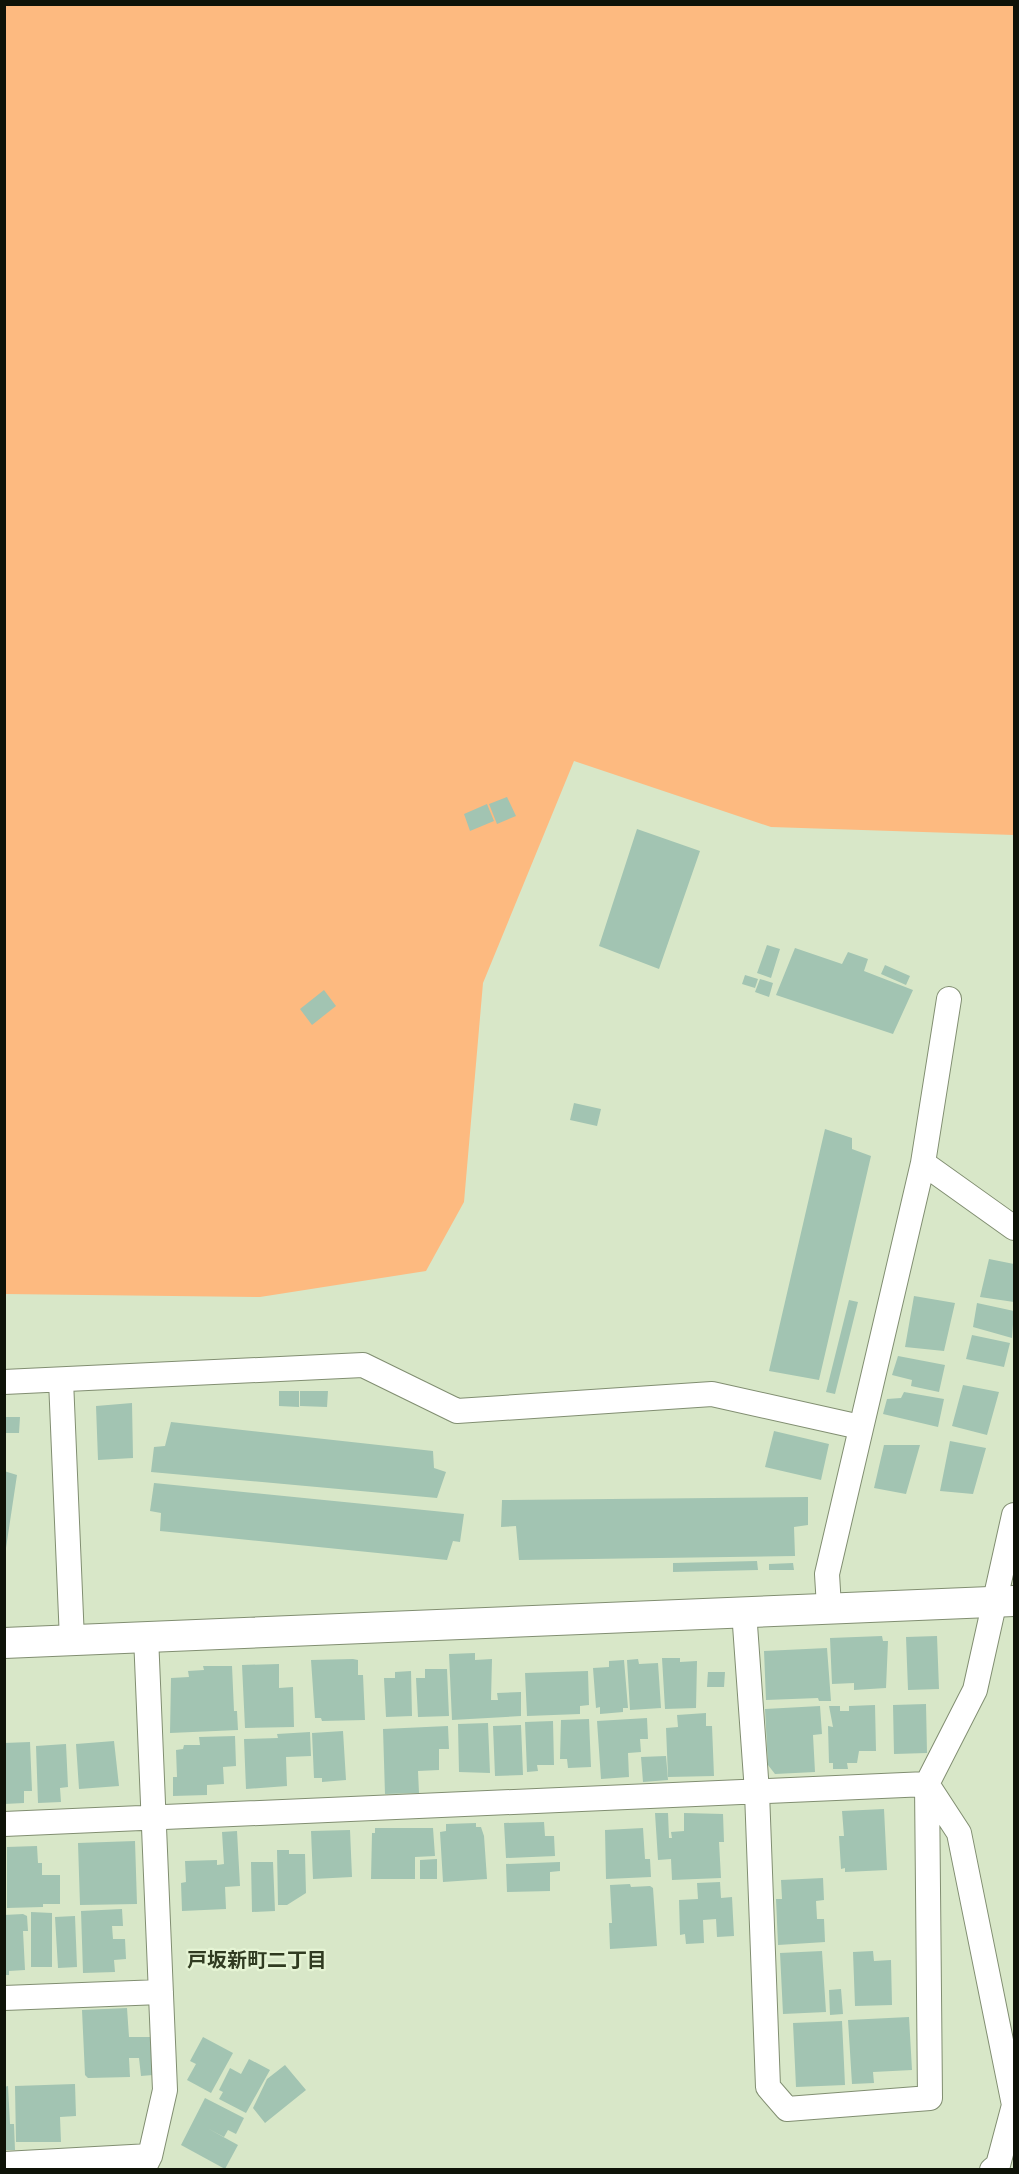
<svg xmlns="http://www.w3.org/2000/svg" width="1019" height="2174" font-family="'Fira Sans','Noto Sans JP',sans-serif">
	<rect width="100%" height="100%" fill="#d8e7c8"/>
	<path fill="#fdba80" d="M5 5H1014V835L771 827 574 761 483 983 464 1202 426 1271 260 1297 5 1294Z"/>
	<path fill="#a2c4b2" d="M507 797 516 816 497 824 489 804Z
		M487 804 494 821 470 831 464 814Z
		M637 829 700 851 659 969 599 946Z
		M767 945 780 949 771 978 757 973Z
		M795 948 842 964 848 952 868 959 864 971 913 990 893 1034 776 995Z
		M885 965 910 976 906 985 881 974Z
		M745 975 758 979 755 988 742 984Z
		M760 979 773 983 769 997 755 992Z
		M324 990 336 1006 312 1025 300 1009Z
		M574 1103 601 1109 597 1126 570 1120Z
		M825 1129 852 1138V1149L871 1156 819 1380 769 1371Z
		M989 1259 1014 1264V1302L980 1297Z
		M914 1296 955 1303 944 1351 905 1347Z
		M849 1300 858 1302 835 1394 826 1392Z
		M977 1303 1014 1311 1012 1338 973 1327Z
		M972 1335 1010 1343 1004 1367 966 1359Z
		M898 1356 945 1365 939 1392 911 1386 912 1380 892 1375Z
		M963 1385 999 1392 987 1435 952 1426Z
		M279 1391H299V1407L279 1406Z
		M300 1391H328L327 1407 300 1406Z
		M904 1392 944 1399 938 1427 883 1414 887 1399 901 1398Z
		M132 1403 133 1458 98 1460 96 1406Z
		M4 1417H20L19 1433H4Z
		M171 1422 433 1451 434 1468 446 1472 437 1498 151 1472 154 1447 165 1446Z
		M774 1431 829 1444 821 1480 765 1467Z
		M950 1441 986 1448 973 1494 940 1491Z
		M884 1445H920L906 1494 874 1488Z
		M4 1471 17 1475 6 1548H4Z
		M154 1483 464 1514 460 1542 453 1541 447 1560 160 1531 161 1513 150 1511Z
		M808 1497V1525L794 1527 795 1556 519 1560 516 1526 501 1527 502 1500Z
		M757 1561 758 1570 673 1572V1563Z
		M793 1563 794 1570H769V1564Z
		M882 1636 883 1641H888L886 1688 854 1690V1683L832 1684 830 1638Z
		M937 1636 939 1689 908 1690 906 1637Z
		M827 1648 831 1701H819L818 1698 766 1700 764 1651Z
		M475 1653V1660L492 1659 491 1700H498L497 1693 521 1692V1716L452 1720 449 1654Z
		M662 1658H680V1662L697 1661 696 1708 665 1709Z
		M353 1659 358 1660V1675H363L365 1720 322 1721 321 1718H315L311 1660Z
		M638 1659 639 1664 658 1663 661 1708 630 1710 627 1660Z
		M624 1660 628 1708H623V1712L600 1714V1707L596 1708 593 1668 609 1667V1661Z
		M279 1664V1688L293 1687 294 1727 245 1728 242 1665Z
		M203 1666H232L234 1711H237L238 1730 170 1733 171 1678 189 1677 188 1671 204 1670Z
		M425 1669H447L449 1716 418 1717 416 1678H425Z
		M411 1671 412 1716 386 1717 384 1678H395V1672Z
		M588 1671 589 1705 580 1706V1714L527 1716 525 1673Z
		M708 1672H725L724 1687H707Z
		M926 1704 927 1753 894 1754 893 1705Z
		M875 1705 876 1751H859L857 1763H847L848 1769H833V1763H829L828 1726 833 1727 829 1706H840V1711H849V1706Z
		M820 1706 822 1734 813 1735 815 1772 775 1774 768 1765 765 1709Z
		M706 1713V1726H712L714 1776 668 1777 666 1728 678 1727 677 1715Z
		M647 1718 648 1739H640L641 1752 628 1753 629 1777 601 1779 597 1721Z
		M589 1719 591 1767 568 1768 567 1759H560L561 1720Z
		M553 1721 554 1765H537L538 1771 527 1772 525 1722Z
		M488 1723 490 1773 459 1772 458 1724Z
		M521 1725 523 1775 495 1776 493 1726Z
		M448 1726 449 1749H439V1770L418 1771 419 1793 385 1794 383 1729Z
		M343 1731 346 1780 322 1782V1778H314L312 1733Z
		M310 1732 311 1756 286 1757 287 1786 246 1789 244 1739 278 1738 277 1734Z
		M235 1736 236 1766 223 1767 224 1784 207 1785V1795L173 1796V1777H177L176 1750 183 1749 184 1745H200L199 1737Z
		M114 1741 119 1786 79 1789 76 1744Z
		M30 1742 32 1791H24V1803L4 1804V1743Z
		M66 1744 68 1787 60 1788 61 1802 38 1803 36 1746Z
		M666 1756 668 1780 643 1782 641 1757Z
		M884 1809 887 1870 845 1872V1868L841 1869 839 1836H844L842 1811Z
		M655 1813H668L669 1838H672L671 1832 684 1831V1813L723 1814 724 1842H719L721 1878 672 1880 671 1859 658 1860Z
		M544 1822 545 1836H554L555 1856 506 1858 504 1823Z
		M476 1823V1827H481L484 1836 487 1879 443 1882 440 1832 446 1831V1824Z
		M375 1828H433L435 1856 415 1857V1879H371L372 1833H375Z
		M643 1828 645 1859H650L651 1877 606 1879 605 1830Z
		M350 1830 352 1877 313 1879 311 1831Z
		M237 1831 240 1886 225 1887 226 1909 182 1911 181 1883 186 1882 185 1861 217 1860V1865L224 1864 222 1832Z
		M135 1841 137 1904 80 1905 78 1843Z
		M37 1846 38 1863H42V1875H60V1904H43V1907L7 1908V1847Z
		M277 1850H289V1854H305L306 1893 287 1905H278Z
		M437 1859V1879H420V1860Z
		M251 1862H273L275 1911 252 1912Z
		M560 1862V1871L550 1872V1891L507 1892 506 1864Z
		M823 1878 824 1900 816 1901 817 1919H824L825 1942 778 1945 776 1899H782L781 1880Z
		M720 1882 721 1898 732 1897 734 1936 717 1937 716 1919 703 1920 704 1943 686 1944 685 1934 680 1935 679 1900 698 1899 697 1883Z
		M630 1884 631 1887 650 1886 653 1888 657 1946 610 1949 609 1923H612L610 1885Z
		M122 1909 123 1926H112L113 1939H125L126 1959 114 1960 115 1972 83 1973 81 1911Z
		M31 1912 52 1913V1967H31Z
		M23 1914 27 1916 28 1931H23L25 1970 9 1971V1975H4V1915Z
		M75 1916 77 1967 58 1968 55 1917Z
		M822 1951 826 2012 783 2014 780 1953Z
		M873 1951 874 1961 891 1960 892 2005 855 2006 853 1952Z
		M841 1989 843 2014 830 2015 829 1990Z
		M127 2008 129 2037H151L153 2075 141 2076 139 2058H129L130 2077 88 2078 85 2075 82 2010Z
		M909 2017 912 2070 873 2072 874 2083 852 2084 848 2020Z
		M842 2021 845 2085 796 2087 793 2023Z
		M203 2037 233 2053 211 2093 187 2080 196 2064 190 2061Z
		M249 2059 270 2070 246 2113 219 2099 223 2092 219 2090 230 2068 241 2074Z
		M285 2065 306 2090 265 2123 253 2108 267 2079Z
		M75 2084 76 2116 60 2117 61 2142H16L15 2086Z
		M8 2086 10 2124H14L15 2150H4V2087Z
		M205 2098 244 2118 236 2134 228 2130 224 2137 207 2128 238 2145 225 2169 181 2145Z"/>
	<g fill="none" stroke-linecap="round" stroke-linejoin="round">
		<g stroke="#818e71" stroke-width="26">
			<path id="minor" d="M923 1163 1014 1228
				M61 1380 72 1640
				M4 1382 363 1365 457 1411 712 1394 860 1427
				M829 1607 827 1574 923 1163 949 999
				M744 1611 757 1792 768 2087 787 2109 930 2098 927 1784 959 1833 1014 2105 998 2165 992 2170
				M4 1824 927 1784 975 1690 1014 1515
				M4 1998 161 1992
				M4 2164 150 2156
				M143 2170 150 2156 165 2090 146 1636"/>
		</g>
		<g stroke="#818e71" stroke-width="32">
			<path id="tertiary" d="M4 1643 1014 1601"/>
		</g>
		<use href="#minor" stroke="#fff" stroke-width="24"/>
		<use href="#tertiary" stroke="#fff" stroke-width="30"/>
	</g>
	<g text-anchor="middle" stroke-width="4.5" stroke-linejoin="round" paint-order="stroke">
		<g font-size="20" font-weight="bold" fill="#303b21" stroke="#e5f4d4">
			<text x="257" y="1967">戸坂新町二丁目</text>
		</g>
	</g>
	<rect width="1019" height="2174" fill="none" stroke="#0e1308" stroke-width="12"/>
</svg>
